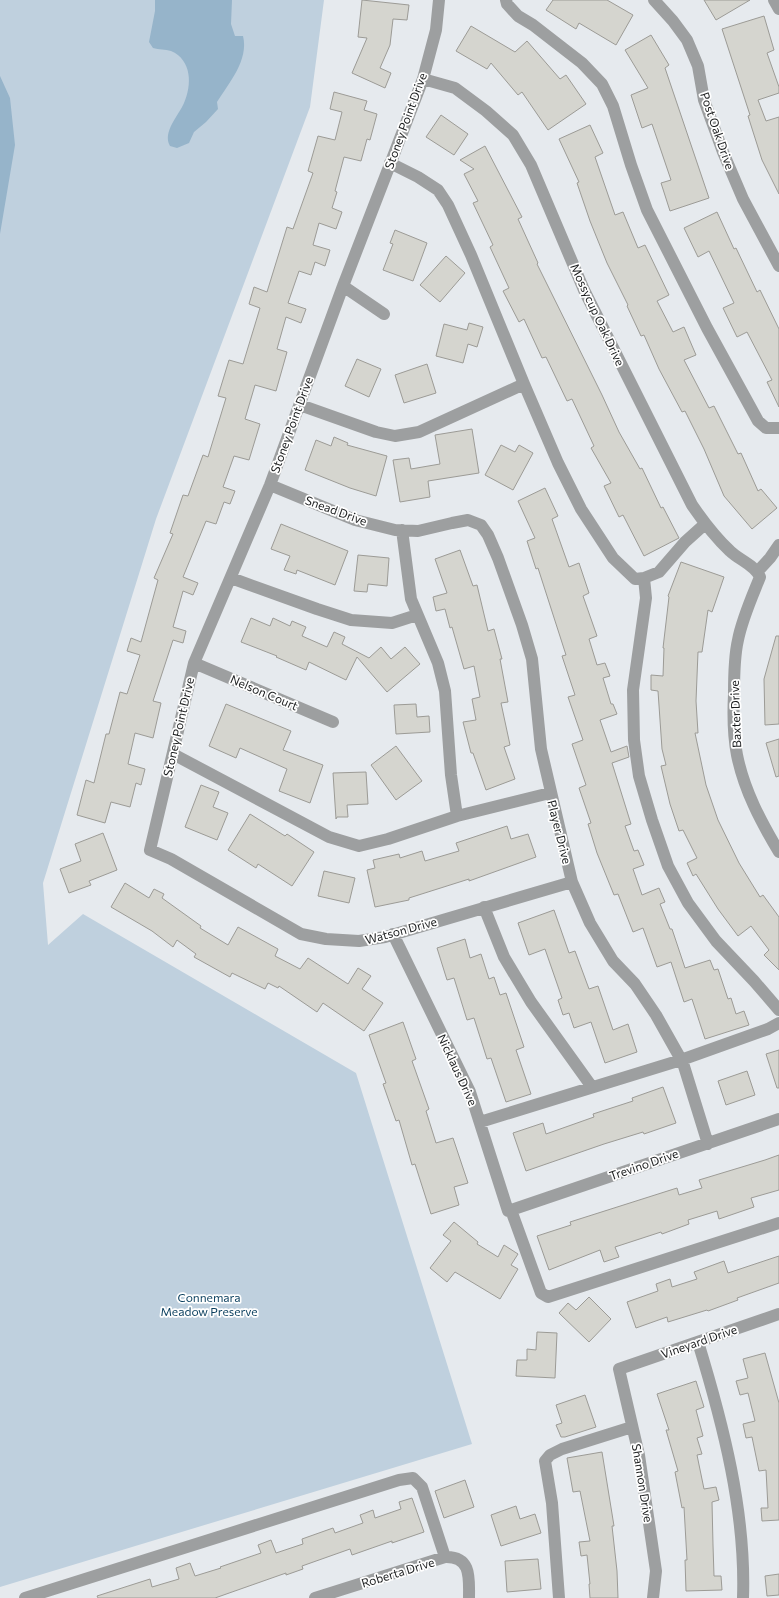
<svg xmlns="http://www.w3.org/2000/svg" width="779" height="1598" font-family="Commissioner,sans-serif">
	<rect width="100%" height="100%" fill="#e6eaee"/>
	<path fill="#bfd0de" d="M0 0H324L310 107 156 519 43 883 48 945 83 914 356 1073 472 1444 0 1587Z"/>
	<path fill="#96b4ca" d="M155 0H232L231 24 235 36H243C249 60 229 83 217 102L218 109 206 122 194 132 189 143 177 148 170 146C162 132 179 115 184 103 192 85 192 60 171 51 165 49 159 50 153 48L149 42 155 11Z
		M0 76 10 98 15 145 0 234Z"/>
	<path fill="#d5d5cf" stroke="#9c9b96" d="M362 0 409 5 407 20 393 19 390 45 380 68 391 73 385 88 352 73 367 38 358 37Z
		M553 0H607L633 15 616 45 579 23 576 29 546 10Z
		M704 0H750L716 20Z
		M764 16 774 50 767 53 779 87V93L758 100 766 121 779 117V194L762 160 748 116 750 115 722 29Z
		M471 26 515 52 527 41 560 79 566 75 586 104 548 130 522 92 518 95 491 63 487 69 456 51Z
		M651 35 669 65 665 68 709 198 670 211 661 183 671 180 652 124 642 128 631 95 648 88 625 50Z
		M334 92 367 101 364 110 377 114 370 140 367 139 361 161 344 157 335 191 337 192 332 208 342 212 336 229 319 223 313 245 330 250 325 266 315 262 311 275 299 271 288 303 306 309 301 323 286 317 277 349 287 352 276 391 255 385 245 419 260 424 249 460 234 456 223 487 235 491 230 504 224 502 216 524 206 521 183 577 198 583 193 595 183 591 173 627 186 631 183 643 173 640 153 701 161 703 153 738 135 733 128 764 145 769 141 785 136 783 130 807 111 802 105 823 77 815 86 780 94 783 106 734H109L120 692 127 694 140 655 127 651 131 638 141 642 158 580 154 578 173 534 170 533 183 495 188 496 203 455 208 457 226 398 218 396 229 360 243 364 260 308 249 304 254 287 267 292 287 227 293 229 313 173 308 171 318 136 335 140 342 112 330 109Z
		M441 115 468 134 454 155 426 137Z
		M590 125 603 153 595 157 615 215 623 212 638 248 645 245 669 295 657 301 673 332 684 327 696 355 684 360 709 408 714 406 738 454 741 453 758 491 761 489 777 508 752 529 724 496 704 449 685 411 682 412 659 369 644 335 641 336 627 306 628 305 607 263 590 221 577 183 579 182 559 139Z
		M485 146 522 217 518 219 538 263 537 264 602 395 619 432 640 469 642 468 661 508 663 507 679 538 644 556 623 515 619 517 604 486 611 483 591 448 594 446 572 399 567 401 546 357 542 358 524 319 519 322 503 291 509 288 490 247 493 245 473 203 478 201 464 174 474 169 460 160Z
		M717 212 734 249 736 248 757 292 760 290 779 329V407L767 382 772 380 747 332 737 337 723 308 734 303 709 251 698 257 684 228Z
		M395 230 427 243 413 281 383 270 393 244 390 243Z
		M446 256 465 273 440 302 420 285Z
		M469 323 483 327 477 347 468 344 463 363 436 356 444 324 467 330Z
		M357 359 381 369 369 397 345 386Z
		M427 364 436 393 404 403 395 375Z
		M472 429 479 473 428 481 430 497 400 502 393 460 409 458 411 469 440 464 435 435Z
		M334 437 348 443 347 445 387 456 376 496 350 488 305 470 316 440 331 446Z
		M501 445 515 452 519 445 533 453 513 490 485 475Z
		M545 488 558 516 552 519 569 567 579 563 589 593 583 596 597 636 589 639 597 665 605 663 610 676 603 678 611 704H613L617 714 600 720 611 752 627 746 629 757 612 763 631 824 625 826 634 851 638 850 644 865 633 869 642 895 659 888 665 902 660 904 670 929H672L685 968 710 960 714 970 718 969 728 999 731 998 736 1014 744 1011 749 1025 705 1039 692 999 684 1002 671 962 657 967 643 928 633 932 618 894 614 895 597 853 588 824 591 823 579 788 586 785 572 744 583 740 568 697 575 695 562 656 566 655 538 568 536 569 527 541 535 538 518 501Z
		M281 524 348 551 335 585 297 570 296 574 284 570 290 556 271 549Z
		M460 550 473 586 477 585 488 631 494 629 502 659H500L508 702 501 703 510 745 504 747 515 779 486 790 473 753H471L463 722 476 720 472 699 480 697 474 666 464 669 452 627 450 628 445 609 436 611 433 597 447 593 435 559Z
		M358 555 389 558 387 586 368 584 367 592 354 591Z
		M681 562 724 577 712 612 708 610 702 652H698L696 701 698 733H695L706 785 718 820 739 863 760 897 763 895 779 917V970L764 955 769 950 751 926 738 936 718 909 696 874 693 876 687 863 697 858 683 830 679 831 670 804 661 766 666 765 662 749 658 691 651 690V675L663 676 664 648H663L669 597 668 596Z
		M251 618 270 626 273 618 290 626 292 621 306 627 302 636 327 647 334 632 345 637 342 644 369 658 381 647 391 659 405 647 420 664 387 692 357 657 346 680 309 662 306 670 276 657 277 656 241 642Z
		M776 636H779V724L765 725 764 679Z
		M226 704 291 731 283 750 323 765 310 803 279 791 287 769 240 748 236 758 209 746Z
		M416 704 417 717 429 716 430 732 396 734 394 705Z
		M779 739V776L776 777 766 743Z
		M396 746 422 781 396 800 371 765Z
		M366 772 368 804 347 805 348 817H337L336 819 333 773Z
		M201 785 219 792 213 807 228 813 217 840 185 827Z
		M250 814 285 836 287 834 314 852 292 886 258 864 256 868 228 850Z
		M507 826 511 839 528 834 536 857 469 881V879L409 898V900L375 907 367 870 375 868 373 860 399 854 400 858 422 851 425 861 459 851 456 843Z
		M103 833 117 870 89 881 91 885 69 893 60 869 81 861 75 844Z
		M324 871 355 878 349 903 318 896Z
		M125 883 149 898 154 889 164 894 162 898 201 926 200 928 228 945 238 927 278 949 275 956 300 969 308 958 348 984 358 968 371 976 362 989 383 1003 364 1031 323 1003 317 1012 279 986 278 988 268 983 265 989 232 973 230 977 194 957 196 954 177 940 173 947 152 931 111 907Z
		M554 910 569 953 575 951 589 989 598 986 613 1030 628 1024 637 1052 605 1063 591 1022 574 1028 569 1013 563 1015 558 1000 562 998 545 949 529 955 518 923Z
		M465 939 470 958 481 954 489 979 494 977 500 995 506 993 524 1047 516 1050 531 1094 506 1102 491 1058 487 1059 474 1018 467 1020 454 978 447 980 437 948Z
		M403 1022 416 1059 412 1061 429 1109 426 1111 436 1143 453 1138 468 1183 454 1187 459 1205 431 1214 415 1164 412 1165 399 1120 396 1121 383 1084 386 1083 369 1035Z
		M779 1050V1088H777L766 1054Z
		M747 1071 755 1095 726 1105 718 1081Z
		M663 1087 676 1123 644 1134 643 1132 604 1144 526 1171 513 1133 543 1123 546 1134 594 1117 593 1114 633 1101 632 1098Z
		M779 1155V1190L751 1198 754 1207 719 1219 717 1211 688 1220 689 1224 662 1234 661 1232 615 1247 619 1257 604 1262 600 1250 549 1270 537 1236 571 1225 570 1222 677 1188 679 1195 702 1188 699 1180 765 1160Z
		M454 1222 478 1242 477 1244 498 1257 504 1245 518 1254 511 1265 518 1269 500 1299 455 1272 447 1282 430 1268 451 1241 443 1235Z
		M779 1256V1283L737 1298 738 1300 708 1311 707 1310 668 1322 667 1317 636 1328 627 1302 658 1291 656 1284 670 1279 672 1287 697 1279 694 1272 724 1261 728 1273Z
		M589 1297 611 1319 589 1342 559 1313 568 1303 576 1310Z
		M537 1332 557 1333 555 1378 516 1376 517 1360H527V1349L536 1350Z
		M765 1353 779 1403V1520L762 1521 761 1508H768L766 1470 759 1471 752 1437 746 1438 743 1424 755 1421 748 1393 740 1395 736 1381 748 1378 743 1359Z
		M696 1381 704 1407 696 1410 703 1436 697 1438 702 1454 697 1455 704 1489 716 1487 719 1500 712 1502 713 1545 714 1576H721L722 1590 686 1591 685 1560H687L684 1507 682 1508 675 1472 678 1471 666 1430H669L657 1394Z
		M585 1395 596 1427 565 1437H561L556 1425 562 1423 556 1405Z
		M602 1452 614 1526H612L617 1571 618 1598H590L589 1584H590L587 1555 581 1556 579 1542 590 1541 580 1491 573 1492 567 1458Z
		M465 1480 474 1507 444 1518 435 1491Z
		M412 1498 424 1532 392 1543V1541L352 1555 350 1549 302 1566 303 1569 286 1575V1573L215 1598H98L97 1596 150 1579 152 1587 179 1579 176 1568 190 1563 195 1576 221 1568 220 1567 261 1553 258 1545 271 1540 276 1553 303 1544 302 1539 333 1528 335 1533 363 1523 360 1515 373 1510 375 1518 401 1509 399 1502Z
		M516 1506 520 1519 535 1514 541 1533 501 1546 491 1515Z
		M538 1559 541 1589 507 1592 505 1561Z
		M779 1574V1595L767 1596 765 1576Z"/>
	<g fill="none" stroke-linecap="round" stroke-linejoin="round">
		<path stroke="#9d9fa0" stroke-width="12" d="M439 0 436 30 423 79 343 286 270 485 194 663 150 850 171 859 301 934 326 939 359 941 385 937 572 882
			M506 0 507 4 518 16 533 25 582 63 602 84 613 106 631 165 647 210 707 328 758 421 766 428H779
			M654 0 673 21 687 40 698 66 704 100 723 152 743 199 779 266
			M774 0 779 9
			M423 79 455 88 486 111 513 135 531 165 584 290 692 505C703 521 715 537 730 551 739 560 755 565 760 577 752 597 742 619 738 640 734 657 734 677 734 694 733 714 733 735 737 755 744 790 761 822 779 852
			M390 163 418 177 438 190 448 205 471 255 524 384 558 463 581 509 613 558 635 579 644 578 659 572 685 542 705 524
			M343 286 384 314
			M300 405 376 432 395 436 419 432 524 384
			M270 485 355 520 395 530 418 531 452 523 468 520 481 525 488 535 498 558 522 625 532 659 541 749 572 882 590 923 613 961 635 984 656 1015 683 1063 708 1144
			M402 530 411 599 438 663 445 691 451 775 457 816
			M758 571 770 558 779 545
			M231 578 317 609 351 620 392 623 417 615
			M644 578 646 598 633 690 634 740 639 776 652 820 668 866 688 903 716 941 754 981 779 1010
			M194 663 333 722
			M173 754 329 837 359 846 388 839 457 816 550 793
			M484 907 504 957 531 1002 592 1087
			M393 934 470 1092 508 1211 779 1119
			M480 1122 681 1060 768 1029 779 1023
			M511 1210 541 1293 548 1297 779 1223
			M698 1342C723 1424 746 1512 743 1598
			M25 1598 399 1480 413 1478 422 1487 445 1557
			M315 1598 445 1557C472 1556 469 1579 469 1598
			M559 1598 552 1503 545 1461 550 1455 562 1449 632 1427
			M653 1598 656 1571 639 1455 619 1369 779 1314"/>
	</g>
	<g text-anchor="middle" stroke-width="3.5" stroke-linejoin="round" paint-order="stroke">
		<g font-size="12" fill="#1b1d1e" stroke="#fff">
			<text transform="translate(406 121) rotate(-70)" y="4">Stoney Point Drive</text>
			<text transform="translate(717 131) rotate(71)" y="4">Post Oak Drive</text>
			<text transform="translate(597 315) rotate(65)" y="4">Mossycup Oak Drive</text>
			<text transform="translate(292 425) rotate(-70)" y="4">Stoney Point Drive</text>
			<text transform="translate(336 511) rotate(20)" y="4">Snead Drive</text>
			<text transform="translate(264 693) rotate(23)" y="4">Nelson Court</text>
			<text transform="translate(736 714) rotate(-92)" y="4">Baxter Drive</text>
			<text transform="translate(179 727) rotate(-77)" y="4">Stoney Point Drive</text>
			<text transform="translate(559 832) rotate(76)" y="4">Player Drive</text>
			<text transform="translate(401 931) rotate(-15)" y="4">Watson Drive</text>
			<text transform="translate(457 1070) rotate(65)" y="4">Nicklaus Drive</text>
			<text transform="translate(644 1165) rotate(-19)" y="4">Trevino Drive</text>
			<text transform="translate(699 1342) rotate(-19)" y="4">Vineyard Drive</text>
			<text transform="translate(642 1483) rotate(81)" y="4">Shannon Drive</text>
			<text transform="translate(398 1573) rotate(-17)" y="4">Roberta Drive</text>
		</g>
		<g font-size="12" fill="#0a3f5e" stroke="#fff">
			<text x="209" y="1302">Connemara<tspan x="209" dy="14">Meadow Preserve</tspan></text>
		</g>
	</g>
</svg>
